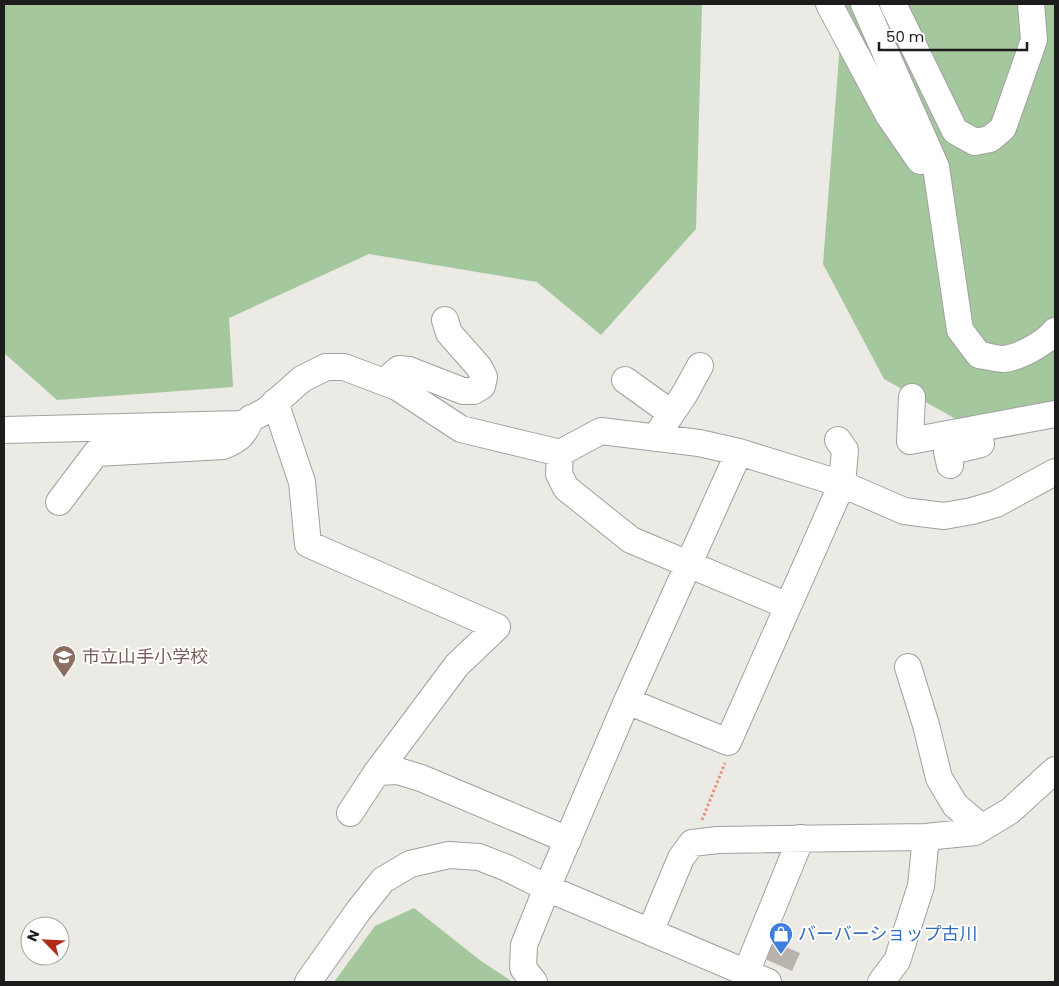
<svg xmlns="http://www.w3.org/2000/svg" width="1059" height="986" font-family="Poppins,'Noto Sans JP',sans-serif">
	<rect width="100%" height="100%" fill="#eceae4"/>
	<path fill="#a5c79d" d="M4 4H702L696 229 601 335 537 282 369 254 229 318 233 387 57 400 4 353Z
		M832 4H1055V412L956 419 884 379 823 264 841 31Z
		M414 908 481 961 513 982H334L375 926Z"/>
	<path fill="#b9b3ad" d="M769 940 800 953 792 971 761 957Z"/>
	<g fill="none" stroke-linecap="round" stroke-linejoin="round">
		<g stroke="#a0a0a0" stroke-width="28">
			<path id="minor" d="M829 4 889 116 920 161
				M864 4 936 167 960 330 979 355C987 356 996 359 1003 359 1019 358 1045 343 1055 331
				M893 4 955 131 975 142 990 139 1003 128 1034 40 1031 4
				M625 380 671 413
				M390 384 393 374 399 369 409 370 463 391H474L482 386 484 377 479 367 449 333 445 320
				M912 397 910 441 1055 414
				M275 402 302 482 308 544 497 627 457 665 377 772
				M4 430 242 424 267 410 302 379 326 367H344L397 387 461 429 560 453 601 431 699 443 739 452 842 484 904 511 944 516 972 511 996 504 1055 472
				M655 438 684 395 700 366
				M560 453 559 474 566 488 631 540 788 606
				M950 465 947 452 981 444
				M59 502 96 453 223 446C240 439 244 435 251 418
				M908 667 926 725 939 778 955 805 982 828
				M627 701 728 742 842 484 845 450 838 440
				M350 813 377 772 398 771 421 778 568 840
				M650 932 681 858 692 843 718 840 926 837 975 832 1010 811 1055 770
				M746 973 801 838
				M308 982 359 910 383 880 410 864 449 855 479 857 507 868 547 888 768 982
				M534 982 523 968 524 945 547 888 627 701 739 452
				M881 982 897 961 921 886 926 837"/>
		</g>
		<path stroke="#e7927a" stroke-width="3" stroke-dasharray="2.5 2.5" stroke-linecap="butt" d="M702 820 725 763"/>
		<use href="#minor" stroke="#fff" stroke-width="26"/>
	</g>
	<defs>
		<g id="school-pin" transform="scale(1.25)"><path d="M0 17L-7.5 6A9.5 9.5 0 1 1 7.5 6Z" fill="#8d6e63" stroke="#fff"/><path d="M0-5L7-2L0 1L-7-2ZM-4 1L0 2.5L4 1V4Q0 6-4 4Z" fill="#fff"/></g>
		<g id="shop-pin" transform="scale(1.25)"><path d="M0 17L-7.5 6A9.5 9.5 0 1 1 7.5 6Z" fill="#3f7fe0" stroke="#fff"/><path d="M-5-2.5h2.3a2.7 3.5 0 0 1 5.4 0H5L5.5 6h-11ZM-1.5-2.5h3a1.5 2.3 0 0 0-3 0Z" fill="#fff"/></g>
	</defs>
	<g fill-rule="evenodd">
		<use href="#school-pin" x="64" y="657"/>
		<use href="#shop-pin" x="781" y="934"/>
	</g>
	<g text-anchor="middle" stroke-width="4" stroke-linejoin="round" paint-order="stroke">
		<g font-size="18" fill="#785e54" stroke="#fff" text-anchor="start">
			<text x="82" y="663">市立山手小学校</text>
		</g>
		<g font-size="18" fill="#366cbe" stroke="#fff" text-anchor="start">
			<text x="798" y="940">バーバーショップ古川</text>
		</g>
	</g>
	<rect width="1059" height="986" fill="none" stroke="#1c1c1c" stroke-width="10"/>
	<g transform="translate(45 941) rotate(294)"><circle r="24" fill="#ffffff" stroke="#a4a4a4"/>
	<path d="M0-4L9 19L0 12L-9 19Z" fill="#b02b19"/>
	<text y="-8" font-size="14" font-weight="bold" text-anchor="middle" fill="#1c1c1c">N</text>
	</g>
	<path d="M879 42v8h148v-8" fill="none" stroke="#1c1c1c" stroke-width="2.5"/>
	<text x="886" y="42" font-size="15" fill="#1c1c1c" stroke="#ffffff" stroke-width="4" paint-order="stroke">50 m</text>
</svg>
